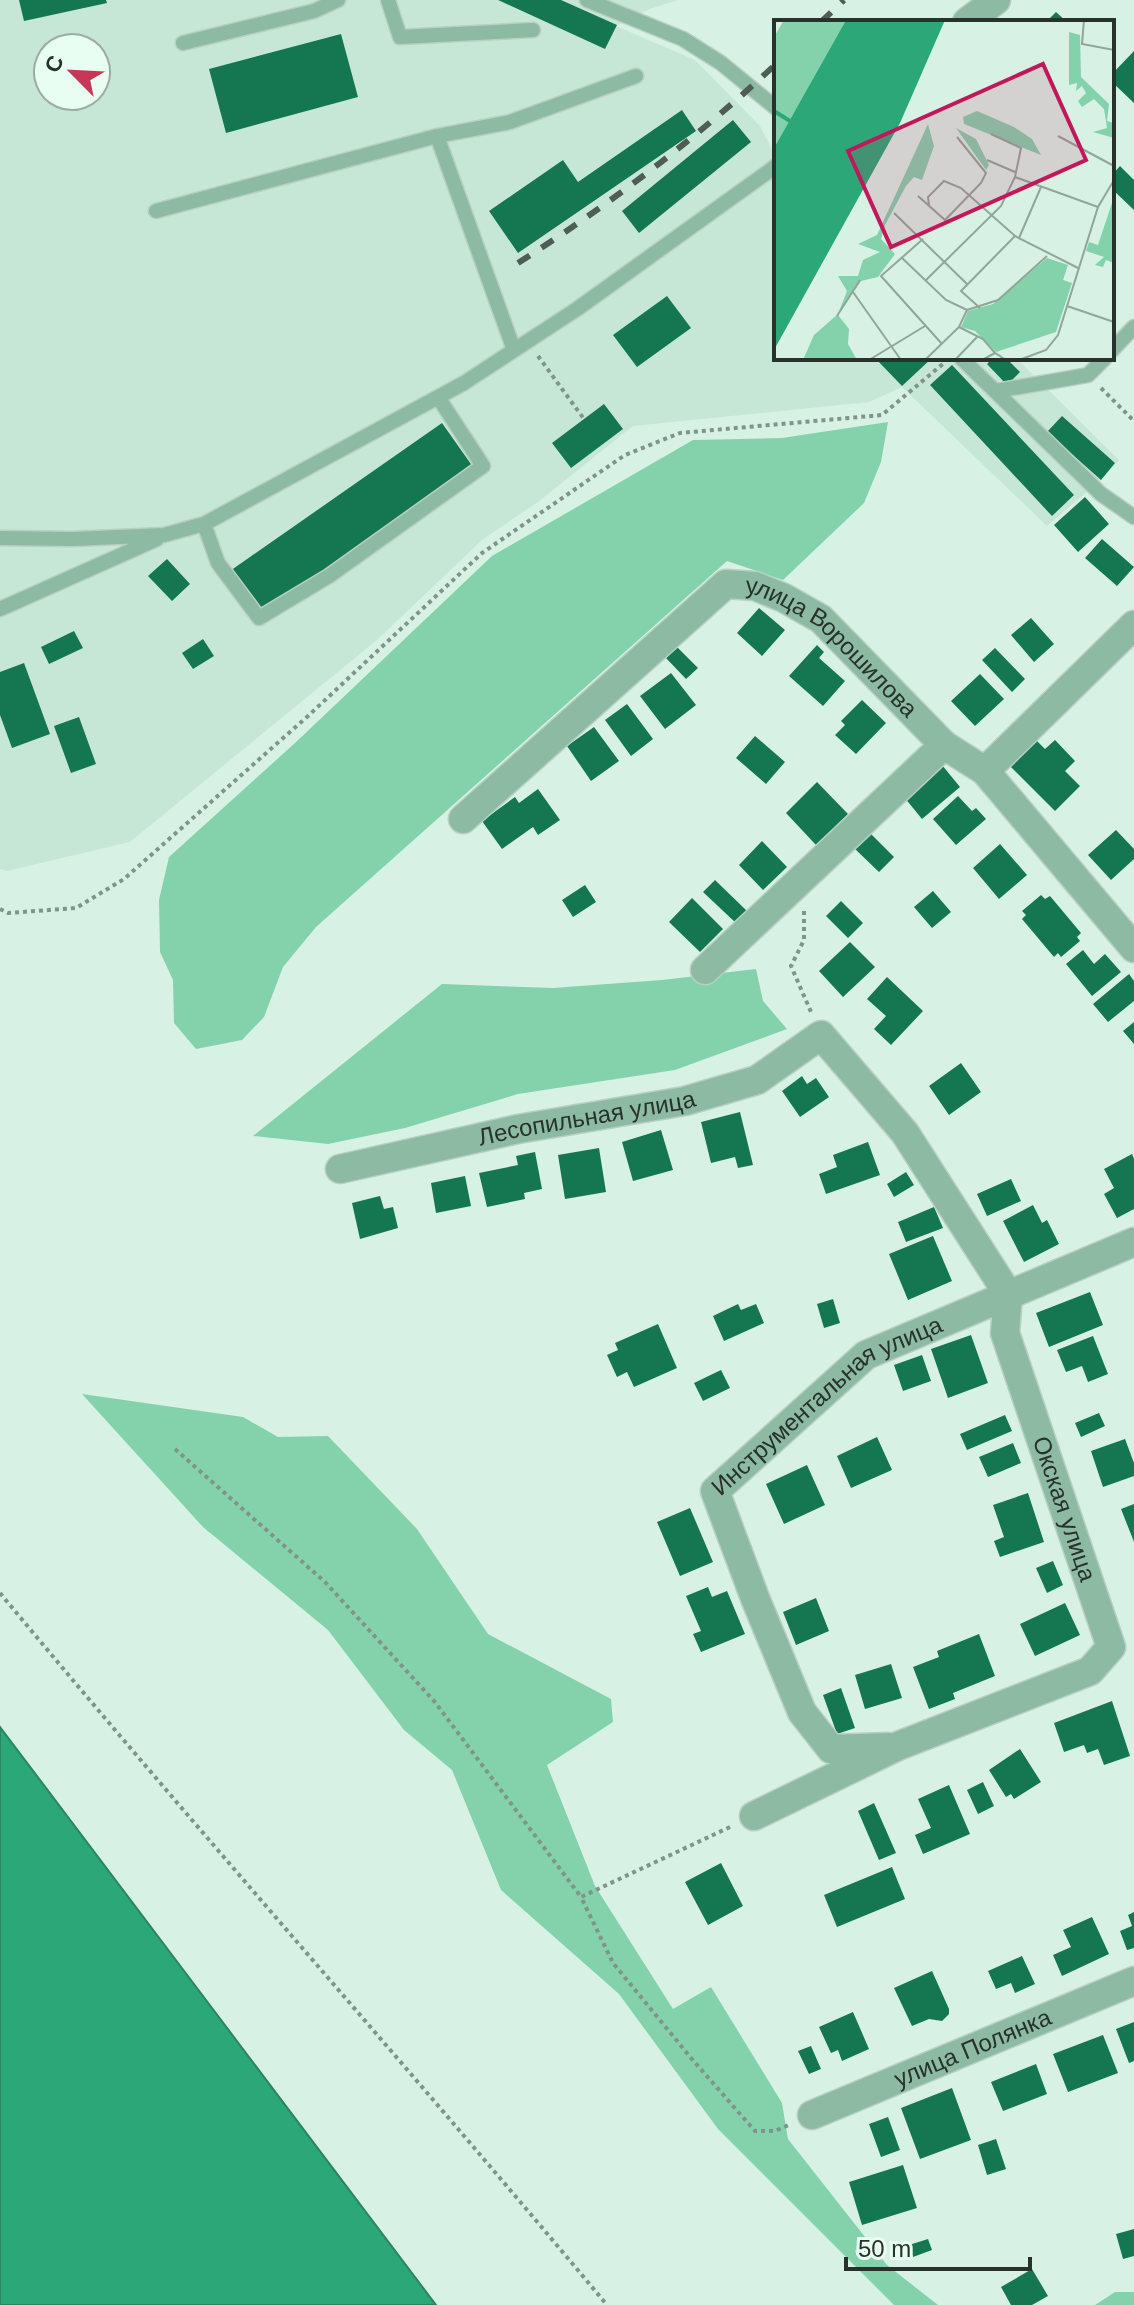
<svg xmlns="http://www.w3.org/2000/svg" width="1134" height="2305" font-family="Arial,sans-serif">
	<rect width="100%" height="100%" fill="#d7f2e4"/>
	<path fill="#c6e7d6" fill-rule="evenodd" d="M0 0H678L650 9 616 26 695 60 760 126 776 157V358H1016L1119 460 1101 480 1047 526 902 387 869 402 633 426 538 502 482 540 377 640 130 842 7 871 0 869ZM48 48H96V96H48Z"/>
	<path fill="#84d2ac" d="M888 422 881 462 864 503 783 580 727 561 316 927 283 967 264 1017 242 1040 196 1049 174 1023 173 980 160 952 159 900 169 857 295 743 492 556 693 440 782 438Z
		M756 969 763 1001 787 1029 675 1070 518 1094 405 1128 328 1144 253 1136 442 984 553 988 662 980Z
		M82 1394 243 1417 278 1437 328 1436 417 1529 488 1634 611 1699 613 1722 547 1765 595 1886 673 2009 711 1987 782 2103 788 2139 887 2265 938 2305H894L718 2129 619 1994 501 1890 452 1770 404 1730 328 1630 203 1527Z
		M1115 2292H1134V2305H1095Z"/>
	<path fill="#2ca878" stroke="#2b8562" stroke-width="2" d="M0 1727 436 2305H0Z"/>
	<path fill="#157652" d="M19 0H106L107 3 24 21Z
		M498 0H561L617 25 605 49Z
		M1056 12 1067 22H1046Z
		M341 34 358 97 226 133 209 69Z
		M1134 51V103L1112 82V74Z
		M682 110 696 131 518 253 489 211 563 160 578 182Z
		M733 120 751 142 639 233 622 211Z
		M1120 166 1134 180V210L1112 189V175Z
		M667 296 691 328 637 367 613 335Z
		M875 358H932L902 386Z
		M993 358H1006L1020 372 1007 385 987 364Z
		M952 365 1074 495 1052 516 930 385Z
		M604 404 623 429 571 468 552 443Z
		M1062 416 1115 463 1101 480 1047 432Z
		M442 423 473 467 261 616 230 571Z
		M1085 497 1109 524 1078 552 1054 525Z
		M1102 539 1134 567 1117 586 1085 558Z
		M167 559 190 584 172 601 148 576Z
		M759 608 785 630 762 656 737 633Z
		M1031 618 1054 644 1034 662 1011 635Z
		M74 631 83 648 49 664 41 647Z
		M203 639 214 656 193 669 182 653Z
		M817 645 824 652 819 658 845 681 823 706 789 676Z
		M677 647 698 668 686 679 666 658Z
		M995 648 1025 679 1012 692 982 660Z
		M24 663 50 734 12 748 0 715V672Z
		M671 673 696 705 665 729 640 696Z
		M980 674 1004 699 975 726 951 701Z
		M862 700 886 723 856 754 835 735 845 725 841 721Z
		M627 704 653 739 631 756 605 720Z
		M79 717 96 764 71 773 54 726Z
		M594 727 619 761 591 781 567 746Z
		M755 736 785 762 766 784 736 758Z
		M1034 738 1045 749 1055 740 1075 761 1065 771 1080 786 1055 811 1008 764Z
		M942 765 960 787 922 819 904 797Z
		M817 782 848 814 816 845 786 813Z
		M538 789 560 820 538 835 533 827 502 849 482 821 515 797 519 803Z
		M958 796 972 811 976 808 986 819 956 845 933 819Z
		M1116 830 1134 849V859L1111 880 1088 855Z
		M870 833 894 857 879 872 855 849Z
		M762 841 787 867 763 890 739 865Z
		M1000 844 1027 875 999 899 973 868Z
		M715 880 748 912 737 924 703 892Z
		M585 885 596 902 573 917 562 900Z
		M933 891 951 912 932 928 914 907Z
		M1041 895 1045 899 1050 896 1081 933 1077 937 1080 941 1061 957 1058 953 1054 957 1022 919 1026 915 1022 911Z
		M692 898 723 929 700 952 669 922Z
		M841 901 863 923 848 938 826 916Z
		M850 942 875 967 843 997 819 971Z
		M1083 950 1094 964 1105 954 1121 972 1092 996 1066 964Z
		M1129 974 1134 981V1001L1108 1022 1093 1004Z
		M887 977 923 1011 891 1045 874 1029 886 1016 867 999Z
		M1134 1022V1044L1123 1031Z
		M961 1063 981 1092 949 1115 929 1086Z
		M802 1076 807 1084 816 1078 829 1097 800 1117 782 1091Z
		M740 1112 753 1165 738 1168 735 1157 711 1163 701 1122Z
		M661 1130 673 1170 633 1181 622 1142Z
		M868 1142 880 1175 826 1194 819 1174 837 1167 833 1155Z
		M599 1148 606 1192 565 1199 558 1155Z
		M535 1152 542 1189 524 1193 525 1199 487 1207 479 1173 518 1165 516 1156Z
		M1132 1154 1134 1159V1209L1117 1218 1104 1194 1114 1188 1104 1169Z
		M906 1172 914 1185 894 1197 887 1184Z
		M465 1176 471 1206 436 1213 431 1183Z
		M1011 1179 1021 1201 987 1216 977 1194Z
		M380 1196 384 1209 393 1207 398 1228 360 1239 352 1203Z
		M1033 1205 1042 1223 1047 1220 1059 1244 1024 1262 1003 1221Z
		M934 1207 943 1228 906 1242 898 1222Z
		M933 1236 952 1281 908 1300 889 1254Z
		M1090 1292 1103 1325 1049 1347 1036 1313Z
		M833 1299 840 1323 824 1328 817 1304Z
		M738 1304 741 1310 756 1304 764 1323 724 1341 713 1316Z
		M658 1324 677 1368 634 1387 627 1372 617 1377 607 1355 618 1350 615 1343Z
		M971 1335 988 1383 948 1398 931 1349Z
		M1093 1336 1108 1374 1088 1382 1082 1366 1066 1372 1057 1350Z
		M922 1355 931 1381 903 1391 894 1365Z
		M721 1370 730 1388 703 1401 694 1383Z
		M1099 1413 1105 1426 1081 1437 1075 1423Z
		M1005 1415 1012 1431 967 1450 960 1434Z
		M877 1437 892 1470 851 1488 837 1456Z
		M1125 1439 1134 1463V1476L1103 1487 1091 1451Z
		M1013 1443 1021 1463 988 1477 979 1457Z
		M807 1465 825 1505 784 1524 766 1484Z
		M1028 1493 1044 1542 1000 1557 994 1541 1004 1537 993 1505Z
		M1134 1504V1542L1121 1509Z
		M690 1508 713 1562 680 1576 657 1522Z
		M1053 1561 1063 1585 1047 1593 1036 1568Z
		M708 1587 712 1597 727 1591 745 1634 701 1652 693 1634 701 1631 686 1596Z
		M816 1598 829 1631 796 1645 783 1612Z
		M1065 1603 1080 1635 1035 1656 1020 1624Z
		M979 1634 995 1676 953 1693 955 1699 929 1709 913 1667 939 1657 937 1651Z
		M891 1664 902 1698 865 1709 855 1675Z
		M841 1688 855 1728 837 1734 823 1695Z
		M1112 1701 1130 1756 1104 1765 1098 1749 1087 1753 1084 1745 1064 1752 1054 1723Z
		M1020 1749 1041 1782 1014 1799 1011 1794 1006 1797 989 1770Z
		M983 1782 994 1806 978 1814 967 1790Z
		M949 1785 970 1834 923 1854 915 1835 931 1828 918 1799Z
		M874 1803 896 1853 879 1860 858 1811Z
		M721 1863 743 1906 708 1925 685 1882Z
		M892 1867 905 1899 837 1927 824 1895Z
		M1134 1912V1948L1127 1950 1120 1931 1132 1926 1128 1915Z
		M1092 1917 1109 1954 1062 1976 1053 1955 1071 1947 1063 1930Z
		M1022 1956 1035 1984 1015 1993 1011 1983 996 1989 988 1971Z
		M932 1971 949 2009V2014L942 2021 929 2019 912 2026 894 1988Z
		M853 2012 869 2049 842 2061 838 2050 831 2053 819 2027Z
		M1134 2022V2061L1129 2063 1116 2029Z
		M1103 2035 1118 2073 1068 2092 1053 2054Z
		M811 2046 821 2069 809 2074 798 2051Z
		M1036 2064 1047 2094 1003 2111 991 2082Z
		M952 2088 971 2140 920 2159 901 2108Z
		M888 2117 900 2150 881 2157 869 2124Z
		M996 2139 1006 2169 987 2175 978 2145Z
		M903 2165 917 2208 862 2225 849 2182Z
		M1134 2229V2256L1123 2259 1116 2234Z
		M928 2239 932 2250 913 2257 909 2245Z
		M1032 2269 1048 2296 1032 2305H1011L1001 2287Z"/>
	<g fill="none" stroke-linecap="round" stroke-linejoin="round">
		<g stroke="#b8cfc3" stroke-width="17">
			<path id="service" d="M388 0 400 37 533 30
				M587 0 683 39 721 63 776 108
				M183 43 314 11 338 0
				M437 136 510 122 636 76
				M156 211 437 136 514 350
				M1112 350 1134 327
				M961 358 1101 494 1134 517
				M996 391 1088 375 1105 358
				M204 524 218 563 259 618 329 576 483 466 438 397
				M0 538 73 539 164 535 204 524 464 383 577 309 776 166
				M0 609 157 539"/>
		</g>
		<g stroke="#b8cfc3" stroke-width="31">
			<g id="minor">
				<path d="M967 22 996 0"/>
				<path d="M985 771 1134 625"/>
				<path id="s1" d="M463 819 726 584 755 586 784 598 821 619 944 745 985 771 1134 948"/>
				<path d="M705 970 944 745"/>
				<path id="s2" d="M340 1169 518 1129 685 1101 757 1080 821 1035 905 1133 1008 1294 1005 1333 1111 1647 1090 1671 898 1746 754 1816"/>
				<path id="s3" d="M888 1747 831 1749 802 1712 755 1598 715 1491 866 1355 1134 1242"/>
				<path id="s4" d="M812 2115 1134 1981"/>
			</g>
		</g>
		<path stroke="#81948a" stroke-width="4" stroke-dasharray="4 4" stroke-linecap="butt" d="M538 356 584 419
			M1101 388 1134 421
			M0 909 8 913 76 908 124 879 308 716 482 553 625 455 680 433 882 415 944 363
			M804 911V940L791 966 811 1012
			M175 1449 325 1582 434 1701 581 1897
			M0 1593C199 1833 407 2065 607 2305
			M730 1827 581 1897 613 1963 691 2058 755 2131H775L791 2124"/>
		<use href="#service" stroke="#8dbaa3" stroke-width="14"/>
		<use href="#minor" stroke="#8dbaa3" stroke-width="28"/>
		<path stroke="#4f5d56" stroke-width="6" stroke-dasharray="14 14" stroke-linecap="butt" d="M821 22 844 0
			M518 263C609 205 697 138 776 64"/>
	</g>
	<g text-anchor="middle" stroke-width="8" stroke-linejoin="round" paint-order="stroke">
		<g font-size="24" fill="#28322d" stroke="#e8fef2">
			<text dy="8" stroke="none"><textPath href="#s1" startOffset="480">улица Ворошилова</textPath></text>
			<text dy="8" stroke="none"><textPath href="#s2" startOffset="252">Лесопильная улица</textPath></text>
			<text dy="8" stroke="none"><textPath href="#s3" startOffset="484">Инструментальная улица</textPath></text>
			<text dy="8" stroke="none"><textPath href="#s2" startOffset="1050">Окская улица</textPath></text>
			<text dy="8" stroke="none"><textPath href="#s4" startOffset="174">улица Полянка</textPath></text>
		</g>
	</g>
	<g transform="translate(774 20)">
		<rect width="340" height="340" fill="#d7f2e4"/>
		<path d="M10 0H72L0 128V17ZM295 12 306 15 307 57 335 84 333 101 340 103V118L319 112 333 108 330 89 320 79 308 87 304 81 312 73 308 66 302 71 303 63 295 65ZM203 91 240 107 258 119 267 135 190 104 189 97ZM154 104 160 126 148 160 140 157 132 166 111 205 107 219 121 234 104 257 87 261 64 295 75 309 74 324 83 340H29L40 315 64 294 73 271 64 256H84L89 240 106 232 84 224 103 215ZM182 108 202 119 215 145 212 150ZM340 177V243L332 240 329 247 321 245 330 237 312 231 315 222 324 225ZM273 238 294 245 289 260 298 263 282 312 222 332 201 311 187 307 194 291 219 284Z" fill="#84d2ac"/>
		<path d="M72 0H171L126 103 0 330V128Z" fill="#2ca878"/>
		<path fill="none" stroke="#2ca878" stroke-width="4" d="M0 91 40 116 45 129 44 146 0 223"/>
		<path fill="none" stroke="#91a59b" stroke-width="2" d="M310 0 308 24 340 30M284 116 340 146M213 140 241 152M241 157 324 187M144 176 171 200 207 163 212 153 183 117M155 186 154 177 170 161 187 168 241 216 304 248M120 193 193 264M245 218 267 167M149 219 107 256 168 324M128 238 172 280 193 290M151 261 227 186 241 157 247 128 217 114M79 272 127 340M293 286 340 302M206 288 187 271 241 216M193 290 224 280 273 236M63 296 86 260M185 307 209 319 221 333M95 340 151 306M151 340 185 307 193 290M181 340 204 316M208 340 221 333 232 340M245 340 272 330 284 315 324 187 340 160"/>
		<path fill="#c2185b" fill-opacity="0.15" stroke="#c2185b" stroke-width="4" d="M269 44 312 140 117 227 74 131Z"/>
		<rect width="340" height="340" fill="none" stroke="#28322d" stroke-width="4"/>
	</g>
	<g transform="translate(72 72) rotate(294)"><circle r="38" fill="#e8fef2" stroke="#9baca3" stroke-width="2"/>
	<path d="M0-6L14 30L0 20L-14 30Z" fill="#c73858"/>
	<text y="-12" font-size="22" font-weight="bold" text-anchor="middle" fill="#28322d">С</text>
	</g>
	<path d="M846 2257v12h184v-12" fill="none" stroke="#28322d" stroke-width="4"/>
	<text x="858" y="2257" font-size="24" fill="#28322d" stroke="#e8fef2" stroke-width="6" paint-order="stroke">50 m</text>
</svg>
